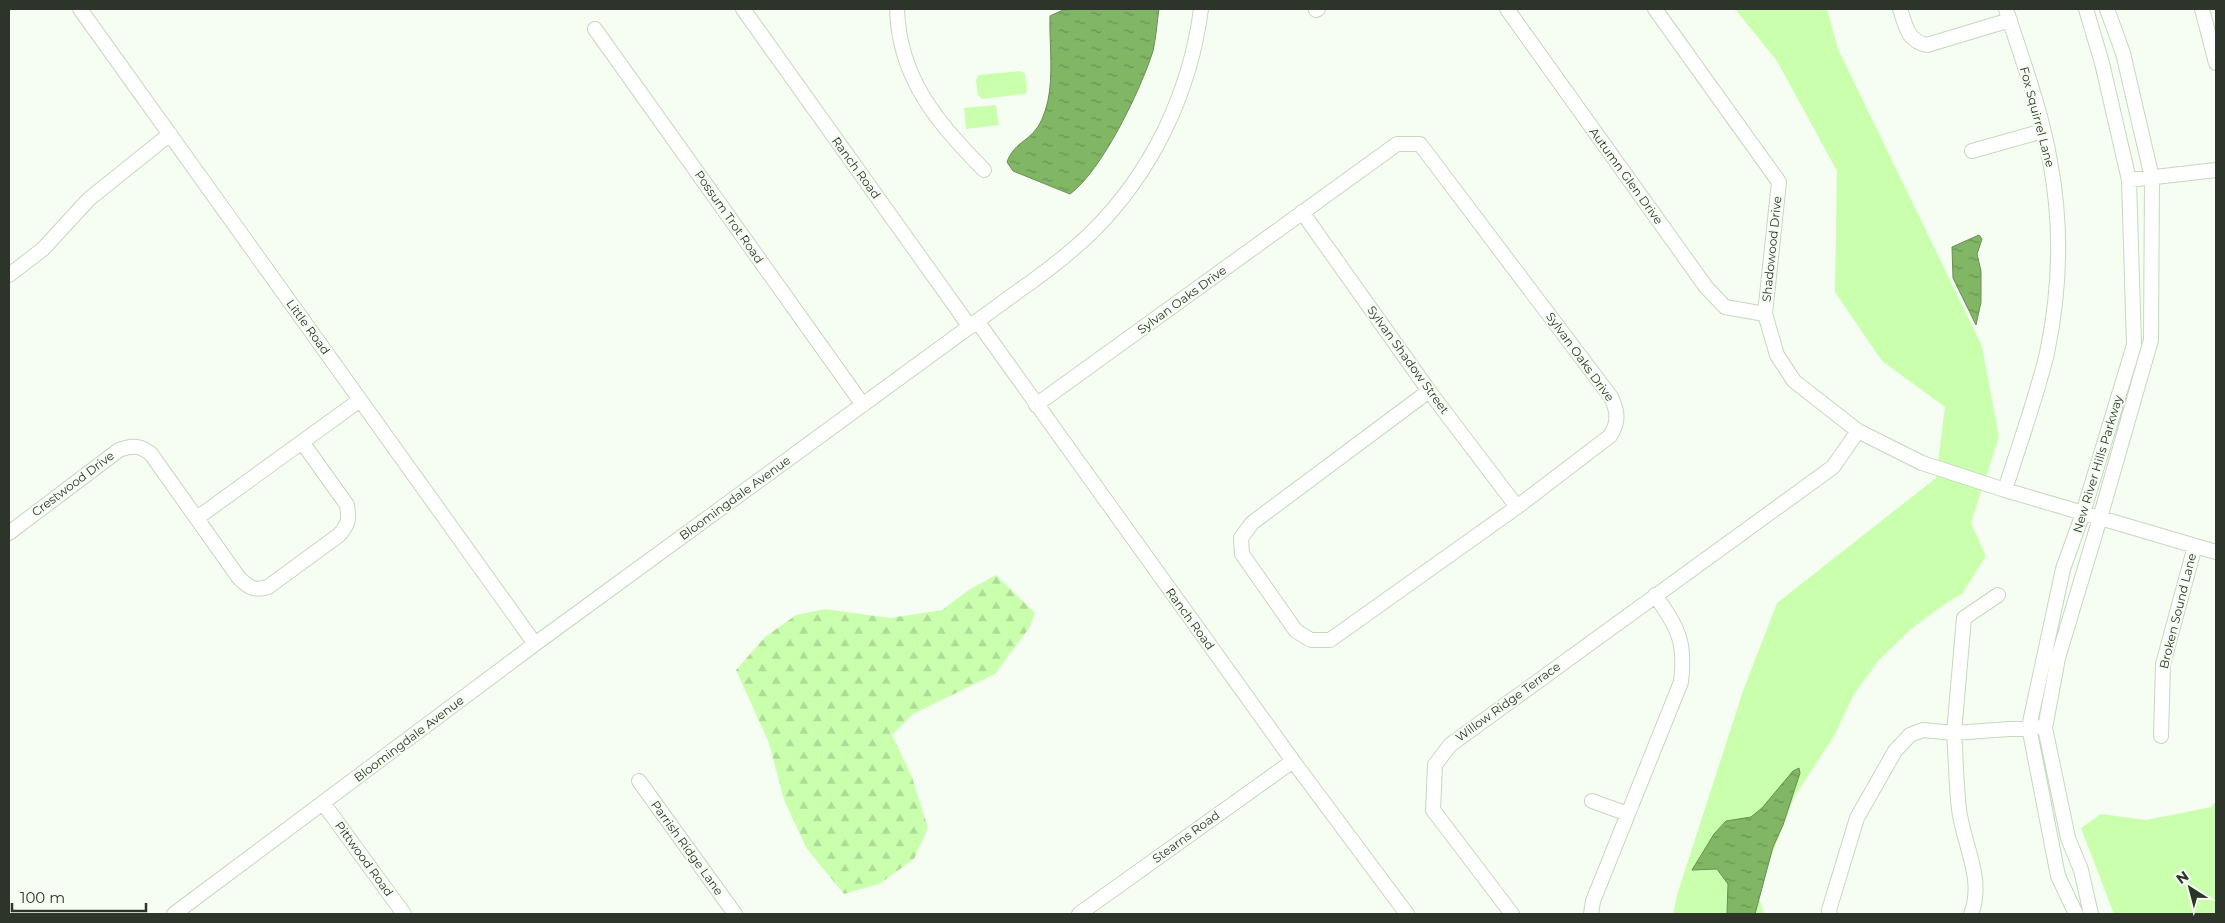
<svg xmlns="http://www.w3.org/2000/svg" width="2225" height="923" font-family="Montserrat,sans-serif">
	<defs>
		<pattern id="forest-firs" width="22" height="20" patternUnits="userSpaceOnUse" patternTransform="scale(1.25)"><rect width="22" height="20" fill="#caffae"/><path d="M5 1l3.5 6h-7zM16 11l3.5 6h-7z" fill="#aedb96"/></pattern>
		<pattern id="water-ripples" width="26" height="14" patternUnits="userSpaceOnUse" patternTransform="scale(1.25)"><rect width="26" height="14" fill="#81b664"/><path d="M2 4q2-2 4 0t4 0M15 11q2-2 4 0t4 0" fill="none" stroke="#6a9553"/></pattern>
	</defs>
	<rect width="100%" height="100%" fill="#f6fef3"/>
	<path fill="#caffae" d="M1735 9H1827L1838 49 1982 346 1999 437 1971 523 1986 556 1962 594 1949 601 1911 629 1879 660 1854 694 1834 736 1795 796 1757 892 1764 914H1673L1678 892 1743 691 1777 603 1936 478 1945 407 1882 361 1835 292 1837 171 1777 61Z
		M1020 71 1025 74 1027 91 1025 94 982 99 978 95 976 80 979 75Z
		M996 105 999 125 966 129 964 108Z
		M2216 801V914H2114L2081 828 2101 814 2146 820 2211 807Z"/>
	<path fill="url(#forest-firs)" d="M996 575 1035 613 1030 627 995 674 913 714 892 735 912 777 928 828 914 859 879 884 844 894 807 849 784 800 769 743 736 670 765 637 796 615 825 609 890 618 942 610 970 589Z"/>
	<path fill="url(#water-ripples)" stroke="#688f53" d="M1077 9H1159C1157 22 1156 38 1153 51 1141 89 1102 171 1070 194L1013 171 1007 162C1015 140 1032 142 1042 119 1056 88 1049 49 1050 16L1063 10Z
		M1979 235 1982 239 1977 254 1981 271V302L1976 325 1953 278 1952 247Z
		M1799 768 1800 773 1783 825 1773 847 1755 914H1727L1728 884 1717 869 1692 870 1714 834 1726 821 1751 817 1762 808 1793 771Z"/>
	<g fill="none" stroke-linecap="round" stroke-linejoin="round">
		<g stroke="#c6d8bd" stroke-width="16">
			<path id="minor" d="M80 9 535 644
				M743 9 970 327
				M897 9C899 79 938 123 984 170
				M1507 9 1706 287 1725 307 1765 314
				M1655 9 1779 182 1765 314 1777 355 1794 381 1858 431 1922 463 2005 490 2216 552
				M1900 9C1906 26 1907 41 1927 45L2010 20
				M2202 9 2216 63
				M1316 10 1318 9
				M595 29 863 405
				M1972 151 2043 131
				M2129 180 2216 170
				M1302 212 1429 391 1517 507
				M9 275 43 249 89 199 170 134
				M977 321 1293 761 1407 914
				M1036 405 1397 144H1420L1611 397C1618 412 1619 422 1610 436L1517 507 1330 640H1311L1296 631 1242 554 1241 538 1252 523 1429 391
				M2005 490C2019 445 2036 399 2047 353 2060 291 2062 224 2050 161 2041 109 2022 59 2006 9
				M197 518 360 400
				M9 533 119 450C132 445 140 445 151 454L239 578C249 588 255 591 268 587L339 535C349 524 349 519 347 505L302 442
				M1998 595 1964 618 1954 733 2037 727
				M2161 736 2163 664 2195 546
				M639 781 735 914
				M1592 801 1628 814
				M323 803 404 914
				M174 914 535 644 1017 292C1043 274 1068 255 1091 233 1152 173 1190 93 1201 9
				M1079 914 1293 761
				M1512 914 1433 810 1435 765 1450 745 1833 467 1858 431
				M1591 914 1593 901 1681 682C1686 641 1678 628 1655 595
				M1830 914 1829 910 1857 818 1895 751 1910 735 1923 730 1954 733C1956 758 1956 784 1959 809 1963 844 1985 879 1971 914
				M2076 914 2058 876 2029 727 2063 569 2083 513 2134 345 2129 180 2102 63 2086 9
				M2091 914 2081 870 2068 838 2045 728 2058 658 2100 518 2151 340 2152 178 2123 53 2107 9"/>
		</g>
		<use href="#minor" stroke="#fff" stroke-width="14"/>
	</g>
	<g text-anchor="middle" stroke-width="4" stroke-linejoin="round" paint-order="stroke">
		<g font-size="12" fill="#2d342a" stroke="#f6fef3">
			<text transform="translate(2037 117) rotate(75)" y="4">Fox Squirrel Lane</text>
			<text transform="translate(856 168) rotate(54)" y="4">Ranch Road</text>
			<text transform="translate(1626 176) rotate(54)" y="4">Autumn Glen Drive</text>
			<text transform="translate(729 217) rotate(55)" y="4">Possum Trot Road</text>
			<text transform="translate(1772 249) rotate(-84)" y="4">Shadowood Drive</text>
			<text transform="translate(1182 300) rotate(-36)" y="4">Sylvan Oaks Drive</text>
			<text transform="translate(308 327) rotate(54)" y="4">Little Road</text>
			<text transform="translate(1580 357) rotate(54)" y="4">Sylvan Oaks Drive</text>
			<text transform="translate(1408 360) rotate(54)" y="4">Sylvan Shadow Street</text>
			<text transform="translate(2098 464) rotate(-73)" y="4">New River Hills Parkway</text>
			<text transform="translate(73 484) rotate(-37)" y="4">Crestwood Drive</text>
			<text transform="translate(735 498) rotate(-36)" y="4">Bloomingdale Avenue</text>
			<text transform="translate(2178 611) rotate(-76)" y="4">Broken Sound Lane</text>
			<text transform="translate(1190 619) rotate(54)" y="4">Ranch Road</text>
			<text transform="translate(1508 702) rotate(-36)" y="4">Willow Ridge Terrace</text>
			<text transform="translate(409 739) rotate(-37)" y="4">Bloomingdale Avenue</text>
			<text transform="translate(1186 837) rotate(-36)" y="4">Stearns Road</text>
			<text transform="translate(687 848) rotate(54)" y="4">Parrish Ridge Lane</text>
			<text transform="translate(364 859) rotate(54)" y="4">Pittwood Road</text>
		</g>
	</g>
	<rect width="2225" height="923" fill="none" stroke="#2d342a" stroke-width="20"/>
	<g transform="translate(2190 888) rotate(324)" stroke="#f6fef3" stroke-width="4" paint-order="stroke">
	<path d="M0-4L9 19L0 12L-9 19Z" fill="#2d342a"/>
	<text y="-8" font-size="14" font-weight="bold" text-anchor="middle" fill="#2d342a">N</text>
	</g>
	<path d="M12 903v8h134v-8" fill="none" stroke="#2d342a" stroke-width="2.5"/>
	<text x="20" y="903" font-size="15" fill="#2d342a" stroke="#f6fef3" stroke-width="4" paint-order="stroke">100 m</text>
</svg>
